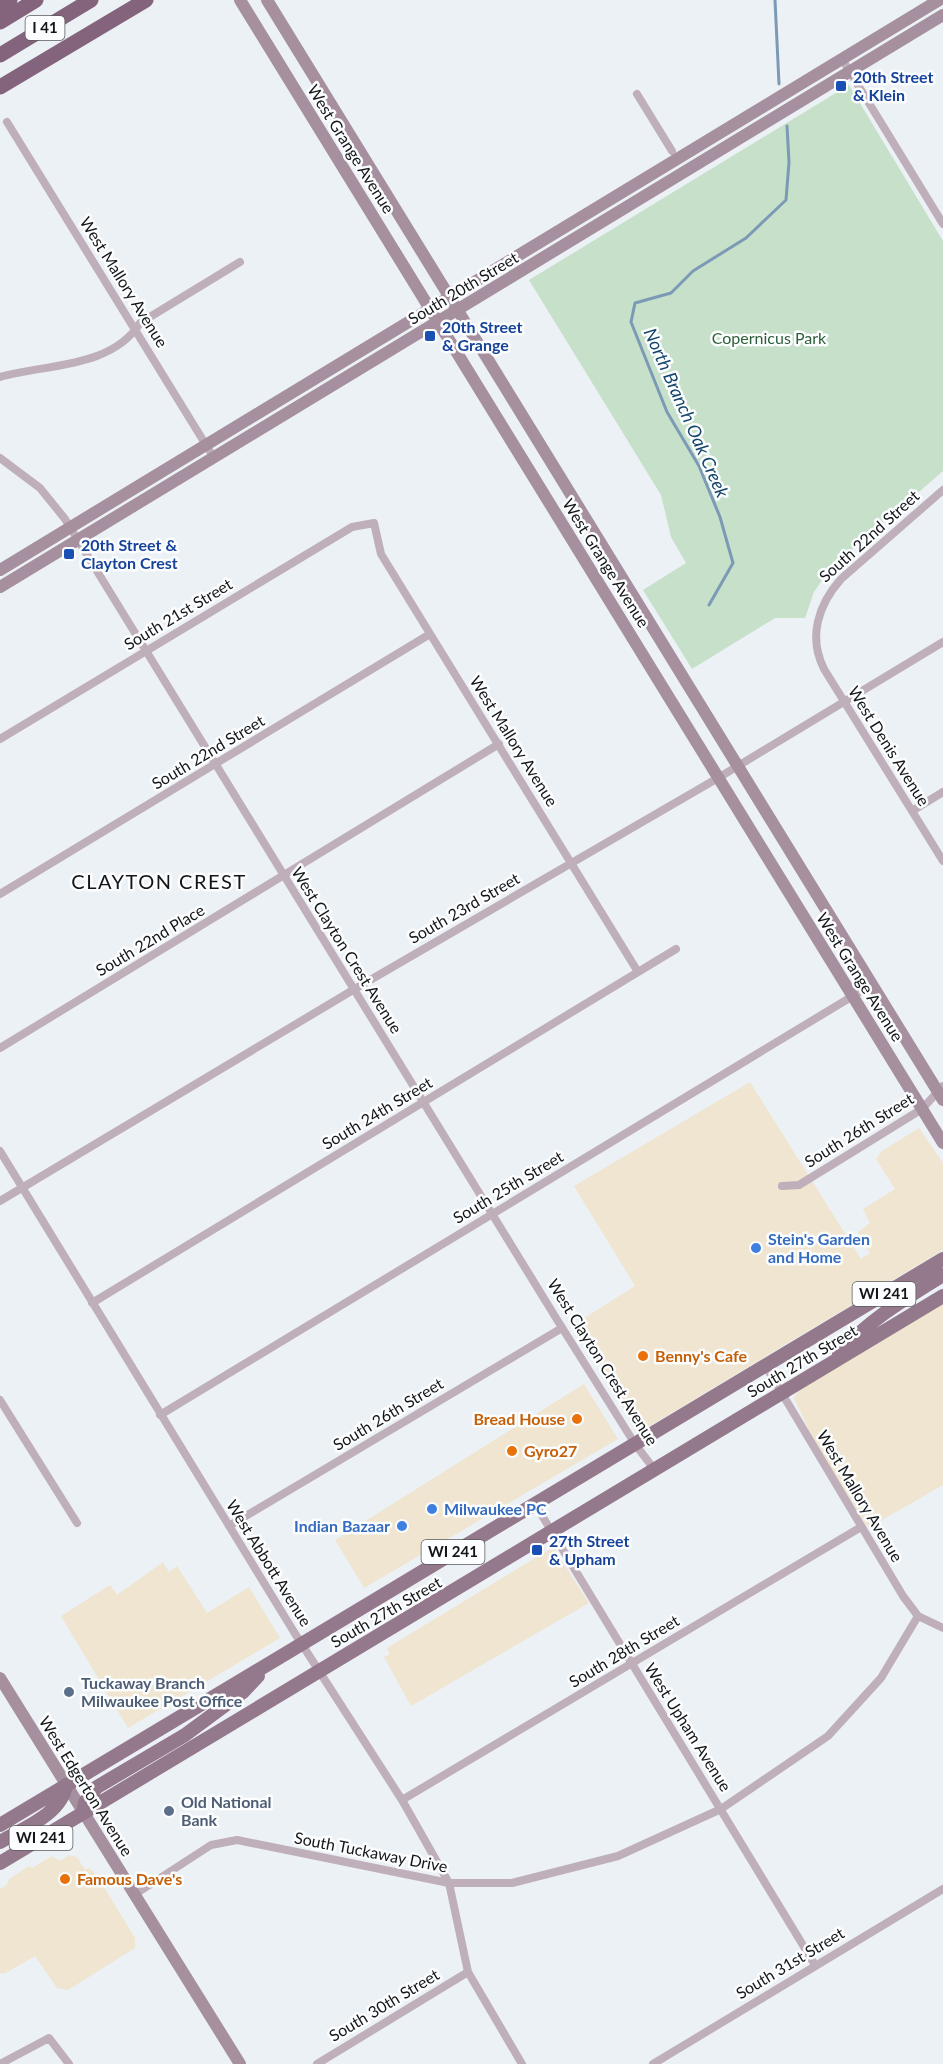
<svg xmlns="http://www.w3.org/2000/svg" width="943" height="2064" font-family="Lato,sans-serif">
	<rect width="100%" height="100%" fill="#ecf1f5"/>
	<path fill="#efe5d0" d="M750 1082 861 1259 870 1253 858 1232 870 1223 863 1209 895 1189 876 1159 882 1151 919 1128 943 1163V1250L643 1430 635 1431 582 1328 586 1317 635 1286 574 1186Z
		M943 1304V1485L868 1528 815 1443 794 1398 799 1390Z
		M584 1384 618 1439 364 1588 335 1540Z
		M553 1547 589 1603 411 1706 384 1657 390 1654 387 1648Z
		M163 1562 169 1572 177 1566 207 1613 249 1587 280 1638 128 1728 61 1616 110 1585 117 1595Z
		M69 1855 77 1857 85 1870 89 1868 96 1874 135 1938V1948L68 1990 57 1988 35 1956 4 1974 0 1973V1889L7 1885 9 1879 29 1866 32 1868 52 1856 60 1861Z"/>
	<path fill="#c6e0ca" d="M849 85 943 241V471L829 570 814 592 805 618H775L692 669 643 590 686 563 671 537 661 495 529 280Z"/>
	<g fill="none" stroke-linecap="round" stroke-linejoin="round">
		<path stroke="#7c9ab5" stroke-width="3" d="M775 0 779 84
			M709 605 733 563 720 517 699 466 667 412 631 322 635 303 671 293 693 271 746 238 786 200 789 162 787 126"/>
		<path stroke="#bfafba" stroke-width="8" d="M842 59 943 224
			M637 94 672 151
			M7 122 214 458
			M0 377C46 364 112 368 140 323L240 262
			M0 458 40 488 65 519 556 1318 635 1444 654 1469
			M943 490 841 579C818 605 808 637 824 669L943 861
			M0 739 352 527 374 523 381 554 638 972
			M912 811 943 792
			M0 894 430 634
			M0 1048 499 744
			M0 1151 294 1632 402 1800 449 1883 468 1972 522 2064
			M782 1186 799 1185 838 1161 922 1109 943 1086
			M0 1201 353 990 718 778 943 642
			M92 1303 676 949
			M765 1365 903 1596 918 1616 943 1628
			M0 1400 77 1523
			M160 1415 871 985
			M535 1504 815 1965
			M229 1526 562 1328
			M402 1800 861 1527
			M134 1895 211 1845 237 1840 449 1883H512L618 1856 721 1809 828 1736 881 1678 918 1616
			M0 2064 49 2038 69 2064
			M317 2064 468 1972
			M653 2064 943 1889"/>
		<path stroke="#a68f9f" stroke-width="12" d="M240 0 943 1143
			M267 0 943 1100
			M0 570 939 0
			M0 587 943 15
			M0 1678 240 2064"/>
		<path stroke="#94788c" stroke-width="14" d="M839 1354C867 1321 906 1298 943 1275
			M83 1813 85 1802 97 1787 185 1735 243 1692 258 1676
			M0 1825 943 1259
			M0 1842C23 1828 61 1815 66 1785
			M0 1863 943 1296"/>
		<path stroke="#84647c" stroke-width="15" d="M0 6 10 0
			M0 22 36 0
			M0 55 91 0
			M0 87 146 0"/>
	</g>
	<g fill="#1a4fb4" stroke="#fcfdfe" stroke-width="2">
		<rect x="835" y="80" width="12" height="12" rx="3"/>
		<rect x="424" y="330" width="12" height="12" rx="3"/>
		<rect x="63" y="548" width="12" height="12" rx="3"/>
		<rect x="531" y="1544" width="12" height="12" rx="3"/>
	</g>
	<g fill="#3f7fe0" stroke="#fcfdfe" stroke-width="2">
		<circle cx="756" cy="1248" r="6"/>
		<circle cx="432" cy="1509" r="6"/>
		<circle cx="402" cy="1526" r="6"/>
	</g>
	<g fill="#e8710a" stroke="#fcfdfe" stroke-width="2">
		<circle cx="643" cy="1356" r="6"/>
		<circle cx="577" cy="1419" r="6"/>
		<circle cx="512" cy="1451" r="6"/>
		<circle cx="65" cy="1879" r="6"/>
	</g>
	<g fill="#5c6f8a" stroke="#fcfdfe" stroke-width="2">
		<circle cx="69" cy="1692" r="6"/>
		<circle cx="169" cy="1811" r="6"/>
	</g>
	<g text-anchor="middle" stroke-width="5" stroke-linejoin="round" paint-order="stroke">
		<g fill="#fcfdfe" stroke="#5a5b5c" stroke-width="1.5">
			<rect x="25.5" y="16" width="39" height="24" rx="4.5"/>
			<rect x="852.5" y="1282" width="63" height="24" rx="4.5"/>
			<rect x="421.5" y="1540" width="63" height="24" rx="4.5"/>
			<rect x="9.5" y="1826" width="63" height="24" rx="4.5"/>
		</g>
		<g font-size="15" font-weight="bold" fill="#141517">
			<text x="45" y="33">I 41</text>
			<text x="884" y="1299">WI 241</text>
			<text x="453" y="1557">WI 241</text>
			<text x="41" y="1843">WI 241</text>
		</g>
		<g font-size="16" font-weight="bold" fill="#164399" stroke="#fcfdfe" text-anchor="start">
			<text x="853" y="83">20th Street<tspan x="853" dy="18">&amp; Klein</tspan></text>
			<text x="442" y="333">20th Street<tspan x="442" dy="18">&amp; Grange</tspan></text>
			<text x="81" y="551">20th Street &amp;<tspan x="81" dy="18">Clayton Crest</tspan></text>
			<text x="549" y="1547">27th Street<tspan x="549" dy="18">&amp; Upham</tspan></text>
		</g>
		<g font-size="16" fill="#141517" stroke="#fcfdfe">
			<text transform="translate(351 149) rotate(58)" y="6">West Grange Avenue</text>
			<text transform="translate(124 282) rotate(58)" y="6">West Mallory Avenue</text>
			<text transform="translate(463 288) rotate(-31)" y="6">South 20th Street</text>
			<text transform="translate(869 536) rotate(-42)" y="6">South 22nd Street</text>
			<text transform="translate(606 563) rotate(58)" y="6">West Grange Avenue</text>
			<text transform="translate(178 614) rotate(-31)" y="6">South 21st Street</text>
			<text transform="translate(514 741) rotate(58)" y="6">West Mallory Avenue</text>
			<text transform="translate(889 746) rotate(58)" y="6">West Denis Avenue</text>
			<text transform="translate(208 752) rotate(-31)" y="6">South 22nd Street</text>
			<text transform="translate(464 908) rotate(-30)" y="6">South 23rd Street</text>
			<text transform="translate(150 940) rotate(-31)" y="6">South 22nd Place</text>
			<text transform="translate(347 950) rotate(58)" y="6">West Clayton Crest Avenue</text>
			<text transform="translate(860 977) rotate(58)" y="6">West Grange Avenue</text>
			<text transform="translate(377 1113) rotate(-31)" y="6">South 24th Street</text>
			<text transform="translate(859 1130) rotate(-32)" y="6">South 26th Street</text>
			<text transform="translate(508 1187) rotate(-31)" y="6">South 25th Street</text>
			<text transform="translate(802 1361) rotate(-31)" y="6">South 27th Street</text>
			<text transform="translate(603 1362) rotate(58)" y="6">West Clayton Crest Avenue</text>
			<text transform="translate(388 1414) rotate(-31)" y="6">South 26th Street</text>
			<text transform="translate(860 1496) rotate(59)" y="6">West Mallory Avenue</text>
			<text transform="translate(269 1563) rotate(58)" y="6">West Abbott Avenue</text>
			<text transform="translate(386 1612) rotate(-30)" y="6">South 27th Street</text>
			<text transform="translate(624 1651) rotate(-31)" y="6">South 28th Street</text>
			<text transform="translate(688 1727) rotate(58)" y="6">West Upham Avenue</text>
			<text transform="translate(86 1786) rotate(58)" y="6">West Edgerton Avenue</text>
			<text transform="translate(371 1852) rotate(11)" y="6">South Tuckaway Drive</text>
			<text transform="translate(790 1963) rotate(-31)" y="6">South 31st Street</text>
			<text transform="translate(384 2005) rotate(-31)" y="6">South 30th Street</text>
		</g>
		<g font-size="16" fill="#2e5f39" stroke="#fcfdfe">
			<text x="769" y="344">Copernicus Park</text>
		</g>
		<g font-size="16" font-weight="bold" fill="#366cbe" stroke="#fcfdfe" text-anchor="start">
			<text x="768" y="1245">Stein's Garden<tspan x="768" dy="18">and Home</tspan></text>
			<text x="444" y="1515">Milwaukee PC</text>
			<text x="390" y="1532" text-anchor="end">Indian Bazaar</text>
		</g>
		<g font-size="16" font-weight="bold" fill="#c56008" stroke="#fcfdfe" text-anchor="start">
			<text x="655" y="1362">Benny's Cafe</text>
			<text x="565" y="1425" text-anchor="end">Bread House</text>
			<text x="524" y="1457">Gyro27</text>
			<text x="77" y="1885">Famous Dave's</text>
		</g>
		<g font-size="16" font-weight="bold" fill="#4e5e75" stroke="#fcfdfe" text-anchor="start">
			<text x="81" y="1689">Tuckaway Branch<tspan x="81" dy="18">Milwaukee Post Office</tspan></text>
			<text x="181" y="1808">Old National<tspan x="181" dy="18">Bank</tspan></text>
		</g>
		<g font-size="18" font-style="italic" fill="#14456b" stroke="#fcfdfe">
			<text transform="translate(686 413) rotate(66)" y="6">North Branch Oak Creek</text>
		</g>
		<g font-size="20" letter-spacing="1.5" fill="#141517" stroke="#fcfdfe">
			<text x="159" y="889">CLAYTON CREST</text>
		</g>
	</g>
</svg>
